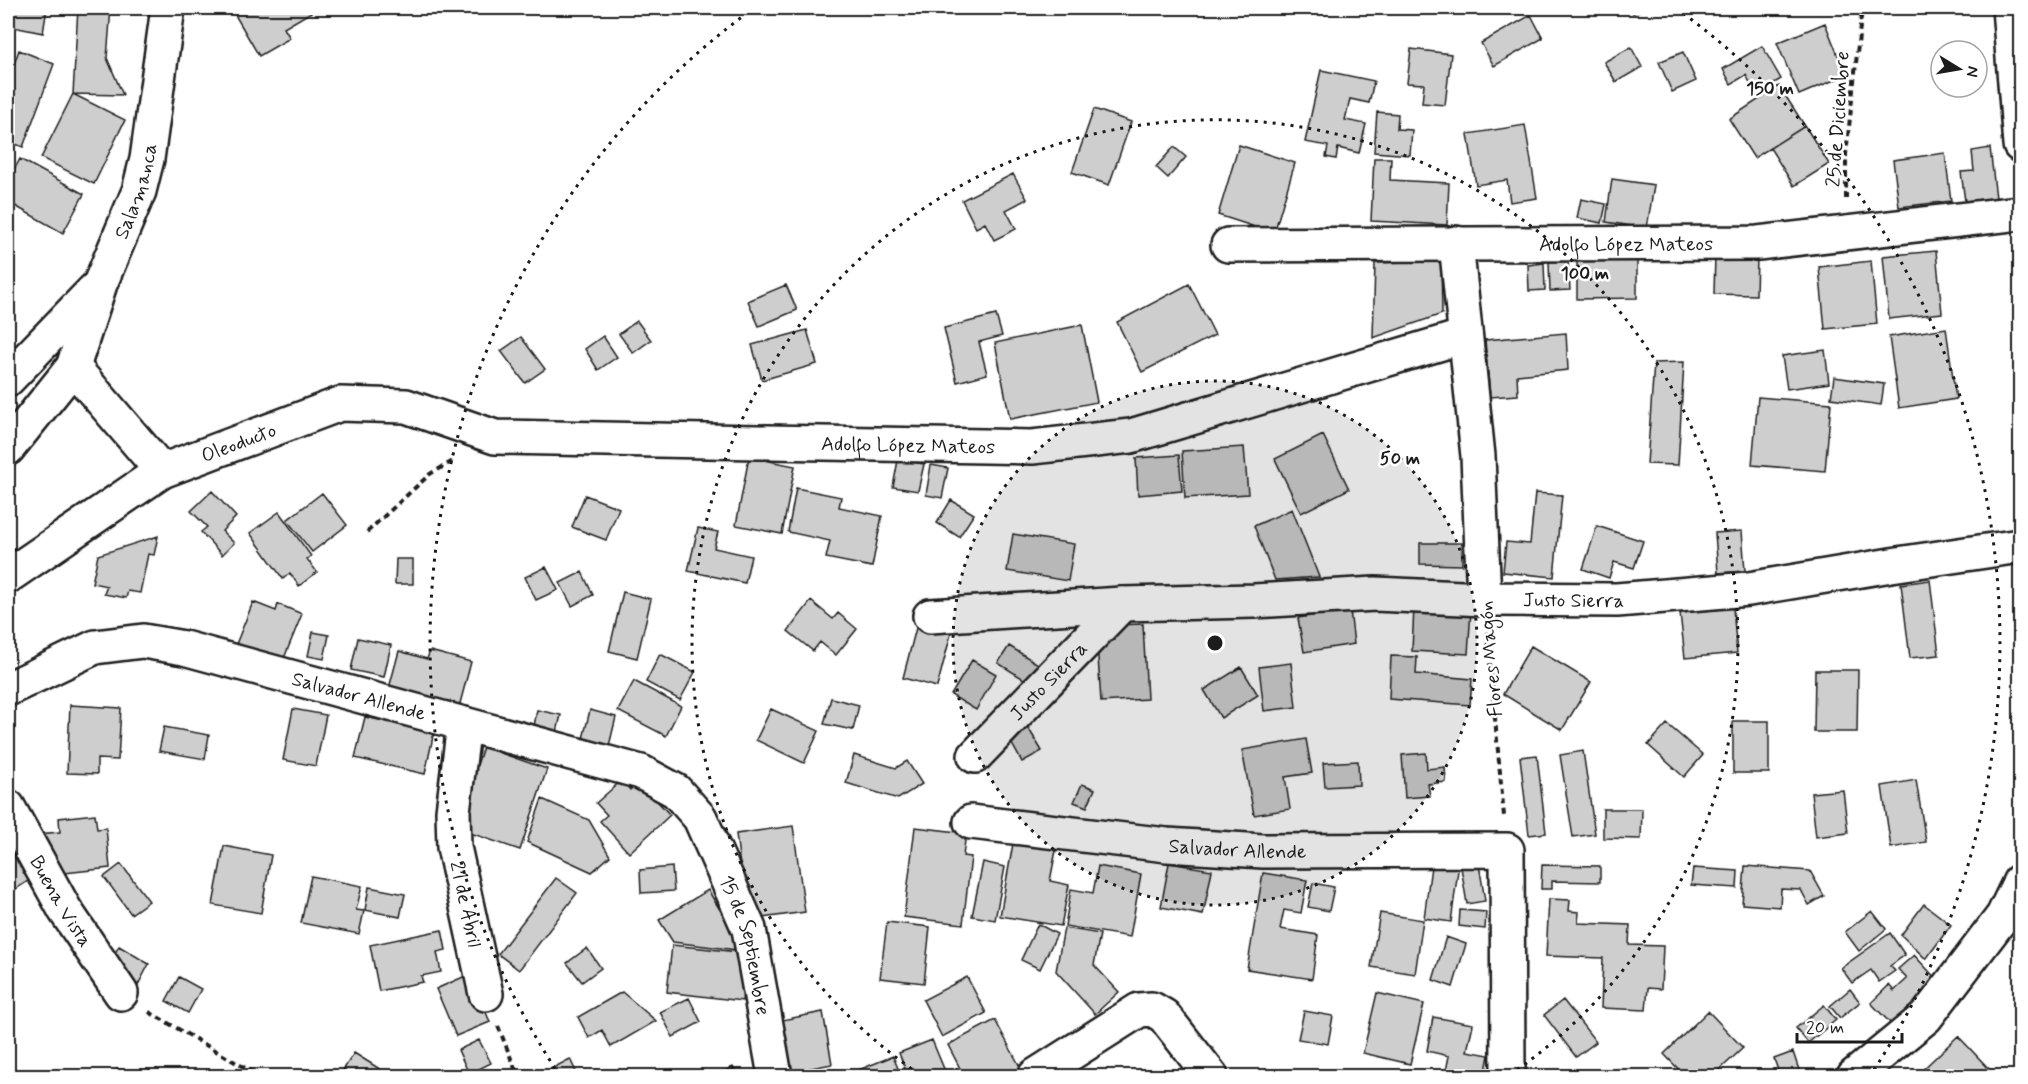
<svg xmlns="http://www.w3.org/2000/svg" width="2028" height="1084" font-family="Mynerve,sans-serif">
	<rect width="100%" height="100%" fill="#fff"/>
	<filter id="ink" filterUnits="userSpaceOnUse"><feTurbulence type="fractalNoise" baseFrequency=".0167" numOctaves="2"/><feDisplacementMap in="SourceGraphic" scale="12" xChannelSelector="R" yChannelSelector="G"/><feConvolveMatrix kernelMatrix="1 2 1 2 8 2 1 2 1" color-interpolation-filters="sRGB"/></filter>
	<g filter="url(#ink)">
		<path fill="#cecece" stroke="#1c1c1c" stroke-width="1.5" d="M8 8H47L43 33 8 26Z
			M78 8H111L107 58 123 95 73 94Z
			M231 8H318L284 28 290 38 259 56Z
			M1631 8H1647L1633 13Z
			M1531 15 1543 38 1494 66 1481 43Z
			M1825 23 1846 75 1799 95 1777 43Z
			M1762 46 1781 79 1756 94 1746 75 1731 84 1723 69Z
			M1631 47 1642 67 1616 82 1604 62Z
			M1411 49 1451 54 1445 105 1422 103 1424 84 1407 83Z
			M19 50 54 64 23 147 8 141V81Z
			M1683 52 1696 81 1672 92 1659 62Z
			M1321 70 1374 81 1369 103 1350 99 1345 120 1366 124 1359 153 1338 148 1336 159 1326 157 1328 146 1305 142Z
			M1779 86 1805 126 1754 158 1729 119Z
			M73 94 125 120 94 184 41 158Z
			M1094 109 1131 122 1109 185 1072 172Z
			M1377 112 1398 114 1397 129 1412 130 1410 155 1374 152Z
			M1525 125 1537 198 1510 202 1507 180 1476 185 1468 134Z
			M1805 126 1829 164 1794 186 1770 148Z
			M1239 145 1295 163 1274 233 1218 215Z
			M1174 147 1186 157 1168 178 1156 167Z
			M1990 148 1996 198 1965 201 1961 172 1974 171 1972 151Z
			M1945 153 1951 201 1899 207 1893 160Z
			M1374 158H1391L1390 180 1449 183 1447 225 1371 221Z
			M20 159 84 194 63 233 8 202V181Z
			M1013 174 1027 199 1006 210 1016 229 994 240 985 223 976 228 962 200Z
			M1612 179 1654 185 1647 228 1606 222Z
			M1581 199 1606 204 1602 223 1577 218Z
			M1936 251 1942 313 1889 319 1883 256Z
			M1715 255 1757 256 1756 295 1714 294Z
			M1577 259H1637V298L1577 299Z
			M1441 261 1442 314 1373 338 1375 263Z
			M1568 261 1570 290 1550 291 1549 262Z
			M1871 261 1877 324 1825 329 1819 267Z
			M1544 263 1545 290 1529 291 1528 265Z
			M1189 284 1215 335 1142 372 1117 322Z
			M786 285 797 310 759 326 748 301Z
			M996 315 1002 336 979 342 987 374 957 382 944 328Z
			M637 321 651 340 633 353 619 334Z
			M1082 325 1097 402 1010 419 995 343Z
			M1946 328 1956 399 1899 408 1889 337Z
			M807 330 817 364 762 380 752 345Z
			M1566 333 1568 370 1517 375 1518 395 1490 397 1485 340Z
			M603 336 617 357 598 370 585 349Z
			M521 337 545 369 525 383 501 351Z
			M1825 350 1829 383 1787 389 1782 356Z
			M1684 362 1678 465 1647 464 1654 363Z
			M1834 377 1884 384 1881 405 1831 398Z
			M1758 397 1831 403 1825 471 1752 465Z
			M1323 435 1349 489 1301 513 1275 459Z
			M1244 447 1248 494 1185 498 1182 451Z
			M1179 455 1182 491 1138 495 1136 458Z
			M749 457 795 466 782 534 736 525Z
			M898 460 924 464 918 491 893 487Z
			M931 465 948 468 942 498 926 495Z
			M796 488 841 497 839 507 882 516 872 567 826 558 830 541 788 532Z
			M212 491 236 517 222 531 234 543 222 555 201 532 207 527 191 511Z
			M322 493 347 525 312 552 287 520Z
			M1535 493 1562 495 1554 577 1503 572 1506 542 1530 544Z
			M585 495 619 508 606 540 572 527Z
			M951 500 974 514 959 537 937 523Z
			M1292 509 1319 577 1275 580 1254 526Z
			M279 512 311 556 307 559 317 572 299 586 290 573 283 579 250 533Z
			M1597 526 1643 541 1634 568 1614 562 1609 578 1583 569Z
			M698 528 718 532 714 548 751 556 745 583 688 571Z
			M1742 531 1745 571 1718 573 1715 533Z
			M1013 534 1074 544 1068 581 1007 571Z
			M158 536 154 555 148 554 140 593 128 591 126 598 104 594 107 586 92 583 98 555Z
			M1420 543H1462V565L1420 564Z
			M396 559H413V584H395Z
			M546 567 558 590 536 600 525 577Z
			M582 572 593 595 572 606 560 583Z
			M1930 580 1939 655 1910 658 1901 584Z
			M623 592 651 599 637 658 609 651Z
			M811 601 833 619 838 613 857 629 836 655 820 642 813 651 788 631Z
			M253 602 276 611 278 604 302 614 280 668 234 649Z
			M1414 607 1471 610 1468 654 1412 651Z
			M1733 608 1737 653 1685 658 1680 613Z
			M1350 610 1354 644 1304 652 1298 618Z
			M917 624 951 634 937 687 903 678Z
			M1143 624 1147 699 1101 702 1097 642 1114 640 1113 625Z
			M313 632 329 635 324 659 308 656Z
			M358 638 391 645 384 677 351 670Z
			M1009 646 1038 664 1027 681 998 663Z
			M1531 646 1591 682 1562 730 1503 694Z
			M399 651 427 659 430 651 471 662 458 711 388 692Z
			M660 654 695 672 680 700 646 682Z
			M1391 656 1417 657 1416 674 1472 679 1470 705 1389 699Z
			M972 660 996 674 976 710 951 695Z
			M1291 663 1296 707 1264 711 1259 667Z
			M1241 667 1258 695 1221 718 1204 690Z
			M1815 670H1858L1857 732H1814Z
			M634 681 681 706 666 736 618 711Z
			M831 698 859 705 853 730 824 724Z
			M70 705 121 708 118 760 97 759V774L67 773Z
			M293 709 326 715 316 766 283 760Z
			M771 709 819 731 804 763 756 740Z
			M537 710 561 715 557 732 534 726Z
			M590 710 616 717 608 750 582 743Z
			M365 717 434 732 425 774 355 758Z
			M1733 721H1769V773H1733Z
			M1026 724 1042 751 1022 762 1007 735Z
			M1667 724 1703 755 1684 777 1648 745Z
			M164 727 209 735 205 759 159 751Z
			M1306 739 1312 773 1285 777 1290 809 1254 815 1242 750Z
			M483 747 547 769 520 850 456 828Z
			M1583 751 1595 834 1573 837 1560 755Z
			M1426 753 1427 769 1445 767 1446 782 1428 784 1430 796 1405 798 1402 755Z
			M854 755 896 768 907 761 922 784 898 799 846 783Z
			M1537 755 1546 833 1529 835 1520 757Z
			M1358 761 1359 785 1325 787 1323 763Z
			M622 780 630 790 639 781 670 815 629 853 600 821 607 815 596 803Z
			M1916 780 1926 842 1891 848 1882 786Z
			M1082 784 1095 789 1087 807 1074 802Z
			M1843 790 1848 833 1816 837 1811 793Z
			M542 799 589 820 610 856 592 872 527 842Z
			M1603 809H1642L1641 839 1603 838Z
			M95 814 97 829 106 828 110 868 55 874 37 834 60 832 59 818Z
			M8 824 39 874 8 894Z
			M793 826 805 912 747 920 736 834Z
			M915 827 966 833 963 856 971 857 963 924 904 917Z
			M1014 838 1057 845 1050 881 1069 885 1061 926 1000 916Z
			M224 846 271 855 261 913 213 905Z
			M1432 859 1459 863 1451 922 1424 918Z
			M983 862 1005 867 995 920 972 916Z
			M1169 863 1212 870 1203 915 1161 907Z
			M121 864 149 901 131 914 104 877Z
			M1479 864 1485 901 1467 904 1461 867Z
			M1542 865 1600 866V882L1552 881V889H1541Z
			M1098 866 1141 874 1130 937 1065 926 1071 889 1093 893Z
			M1745 866 1810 871 1824 896 1809 905 1801 890 1781 889 1780 907 1742 904Z
			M672 867 674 891 641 893 640 870Z
			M1693 868 1738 871 1737 888 1691 885Z
			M1263 873 1307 880 1301 913 1284 910 1280 929 1318 935 1312 979 1247 969Z
			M311 876 362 886 356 910 364 911 359 934 301 923Z
			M556 878 577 893 519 970 498 954Z
			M1313 883 1334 887 1329 911 1308 907Z
			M369 887 405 894 400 917 365 910Z
			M708 890 745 951 673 942 659 920Z
			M1549 899 1570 900 1569 911 1579 912 1578 923 1630 925 1629 945 1663 946 1661 989 1648 988 1646 1010 1601 1008 1603 958 1546 956Z
			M1924 904 1951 925 1926 959 1901 935Z
			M1460 910 1486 912 1485 929 1459 926Z
			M1872 911 1886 929 1859 951 1845 932Z
			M1380 913 1423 920 1415 974 1371 967Z
			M887 922 930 927 924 983 880 978Z
			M1038 924 1057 934 1040 969 1021 960Z
			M1064 928 1100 934 1094 965 1119 992 1095 1014 1056 971Z
			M442 930 446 950 437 952 441 972 421 976 423 982 379 991 370 945Z
			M1890 933 1905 955 1890 966 1895 971 1879 982 1871 970 1852 983 1841 968Z
			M1446 937 1466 944 1453 987 1433 980Z
			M672 945 747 953 742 1001 667 992Z
			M119 946 149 964 138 985 107 967Z
			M587 948 601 968 582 982 567 963Z
			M1914 955 1940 983 1894 1027 1871 1003 1889 985 1894 991 1907 979 1898 969Z
			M470 974 490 1022 456 1036 436 989Z
			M179 977 201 989 188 1013 166 1001Z
			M967 977 986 1013 942 1037 923 1000Z
			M1850 989 1860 1002 1840 1018 1830 1006Z
			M622 992 656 1021 611 1047 602 1030 589 1038 578 1017Z
			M1377 993 1424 1004 1410 1064 1363 1053Z
			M689 998 701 1022 673 1037 660 1012Z
			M1563 1000 1596 1042 1576 1057 1544 1015Z
			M1824 1005 1836 1020 1808 1043 1796 1028Z
			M1304 1011 1333 1016 1328 1044 1298 1039Z
			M1708 1011 1743 1048 1713 1076H1685L1664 1054Z
			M823 1012 832 1064 781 1074 772 1022Z
			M1433 1017 1473 1024 1467 1051 1489 1055 1485 1076H1445L1449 1056 1427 1051Z
			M995 1020 1025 1076H979L975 1070 964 1076 948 1045Z
			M1958 1036 1991 1071 1985 1076H1916Z
			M479 1040 491 1063 469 1074 458 1050Z
			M932 1040 947 1076H908L899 1053Z
			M1793 1052 1801 1076H1780L1774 1059Z
			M354 1053 391 1076 340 1075Z
			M893 1056 901 1076H844Z
			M570 1059 578 1076H552L549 1070Z
			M733 1067 737 1076H715Z
			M117 1069 151 1076H115Z
			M1618 1069 1623 1076H1607Z
			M1397 1071 1406 1076H1394Z"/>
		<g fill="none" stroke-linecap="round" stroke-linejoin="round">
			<g stroke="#1c1c1c" stroke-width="38">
				<g id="minor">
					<path d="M2009 8 2020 145"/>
					<path d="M1456 243 1478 456 1484 599"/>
					<path id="s1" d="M1228 245 1758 243 2020 213"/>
					<path d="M73 367 162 471"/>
					<path d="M8 379 94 290"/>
					<path id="s2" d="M8 448 73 367 100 284 139 191 147 159 168 8"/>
					<path id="s3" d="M8 576 162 471 340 404 406 406 495 437 1032 447 1131 436 1465 336"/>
					<path id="s4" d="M930 616 1122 604 1254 601 1375 594 1484 599 1617 600 1749 589 1891 565 2020 546"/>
					<path id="s5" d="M8 689 95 647 143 641 184 648 641 772 676 791 700 818 749 929 775 1076"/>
					<path id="s6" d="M464 724 453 811 454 847 486 994"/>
					<path id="s7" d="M975 756 1122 604"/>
					<path id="s8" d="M8 807 65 910 121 993"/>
					<path id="s9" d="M971 822 1167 845 1263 851 1507 850 1508 1076"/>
					<path d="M1035 1076 1139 1010 1152 1009 1164 1016 1211 1076"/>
					<path d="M1854 1076 1926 1017 2003 916 2020 881"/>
				</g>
			</g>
			<path stroke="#1c1c1c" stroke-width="4" stroke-dasharray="6 4.5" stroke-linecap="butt" d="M1846 199V154L1862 8
				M367 532 430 474 455 460
				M1487 632 1504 816
				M149 1012 259 1076
				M498 1026 518 1076"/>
			<use href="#minor" stroke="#fff" stroke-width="33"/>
		</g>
	</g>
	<circle cx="1215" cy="643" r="262" fill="#1c1c1c" fill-opacity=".12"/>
	<g fill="none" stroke="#1c1c1c" stroke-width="3" stroke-dasharray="3 6">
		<circle cx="1215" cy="643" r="262"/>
		<path d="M919 1074A523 523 0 1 1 1511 1074"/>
		<path d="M560 1076A785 785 0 0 1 754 8M1676 8A785 785 0 0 1 1870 1076"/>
	</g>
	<g text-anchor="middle" stroke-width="5" stroke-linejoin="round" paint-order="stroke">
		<g font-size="20" fill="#1c1c1c" stroke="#fff">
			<text transform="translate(1837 119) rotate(-86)" y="7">25 de Diciembre</text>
			<text dy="7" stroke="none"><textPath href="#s2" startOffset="291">Salamanca</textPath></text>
			<text dy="7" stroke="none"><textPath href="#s1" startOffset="398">Adolfo López Mateos</textPath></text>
			<text dy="7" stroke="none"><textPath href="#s3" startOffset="268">Oleoducto</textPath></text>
			<text dy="7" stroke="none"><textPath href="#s3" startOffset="950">Adolfo López Mateos</textPath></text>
			<text dy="7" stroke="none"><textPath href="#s4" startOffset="644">Justo Sierra</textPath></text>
			<text transform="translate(1490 659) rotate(-95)" y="7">Flores Magón</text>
			<text dy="7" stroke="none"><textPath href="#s7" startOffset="105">Justo Sierra</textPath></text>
			<text dy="7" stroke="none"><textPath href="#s5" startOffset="368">Salvador Allende</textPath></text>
			<text dy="7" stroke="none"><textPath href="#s9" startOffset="268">Salvador Allende</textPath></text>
			<text dy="7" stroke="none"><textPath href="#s8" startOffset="108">Buena Vista</textPath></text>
			<text dy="7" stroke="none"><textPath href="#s6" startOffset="182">21 de Abril</textPath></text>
			<text dy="7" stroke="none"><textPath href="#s5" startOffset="872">15 de Septiembre</textPath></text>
		</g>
	</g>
	<circle cx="1215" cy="643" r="9" fill="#1c1c1c" stroke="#fff" stroke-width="3"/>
	<g font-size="18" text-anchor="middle" font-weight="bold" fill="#1c1c1c" stroke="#fff" stroke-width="5" stroke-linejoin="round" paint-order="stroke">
		<text x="1770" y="94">150 m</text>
		<text x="1585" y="279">100 m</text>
		<text x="1400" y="464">50 m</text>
	</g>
	<rect width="2028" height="1084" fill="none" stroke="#fff" stroke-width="30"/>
	<rect x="15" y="15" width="1998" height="1054" fill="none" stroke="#1c1c1c" stroke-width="2" filter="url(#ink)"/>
	<g transform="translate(1959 69) rotate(101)"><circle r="28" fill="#ffffff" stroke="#a4a4a4" stroke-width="1.5"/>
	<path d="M0-4.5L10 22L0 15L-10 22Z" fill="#1c1c1c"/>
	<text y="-9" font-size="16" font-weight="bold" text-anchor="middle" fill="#1c1c1c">N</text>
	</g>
	<path d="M1797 1033v9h105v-9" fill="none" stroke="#1c1c1c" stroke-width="3"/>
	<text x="1806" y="1033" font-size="18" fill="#1c1c1c" stroke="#ffffff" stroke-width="4.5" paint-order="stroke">20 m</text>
</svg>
